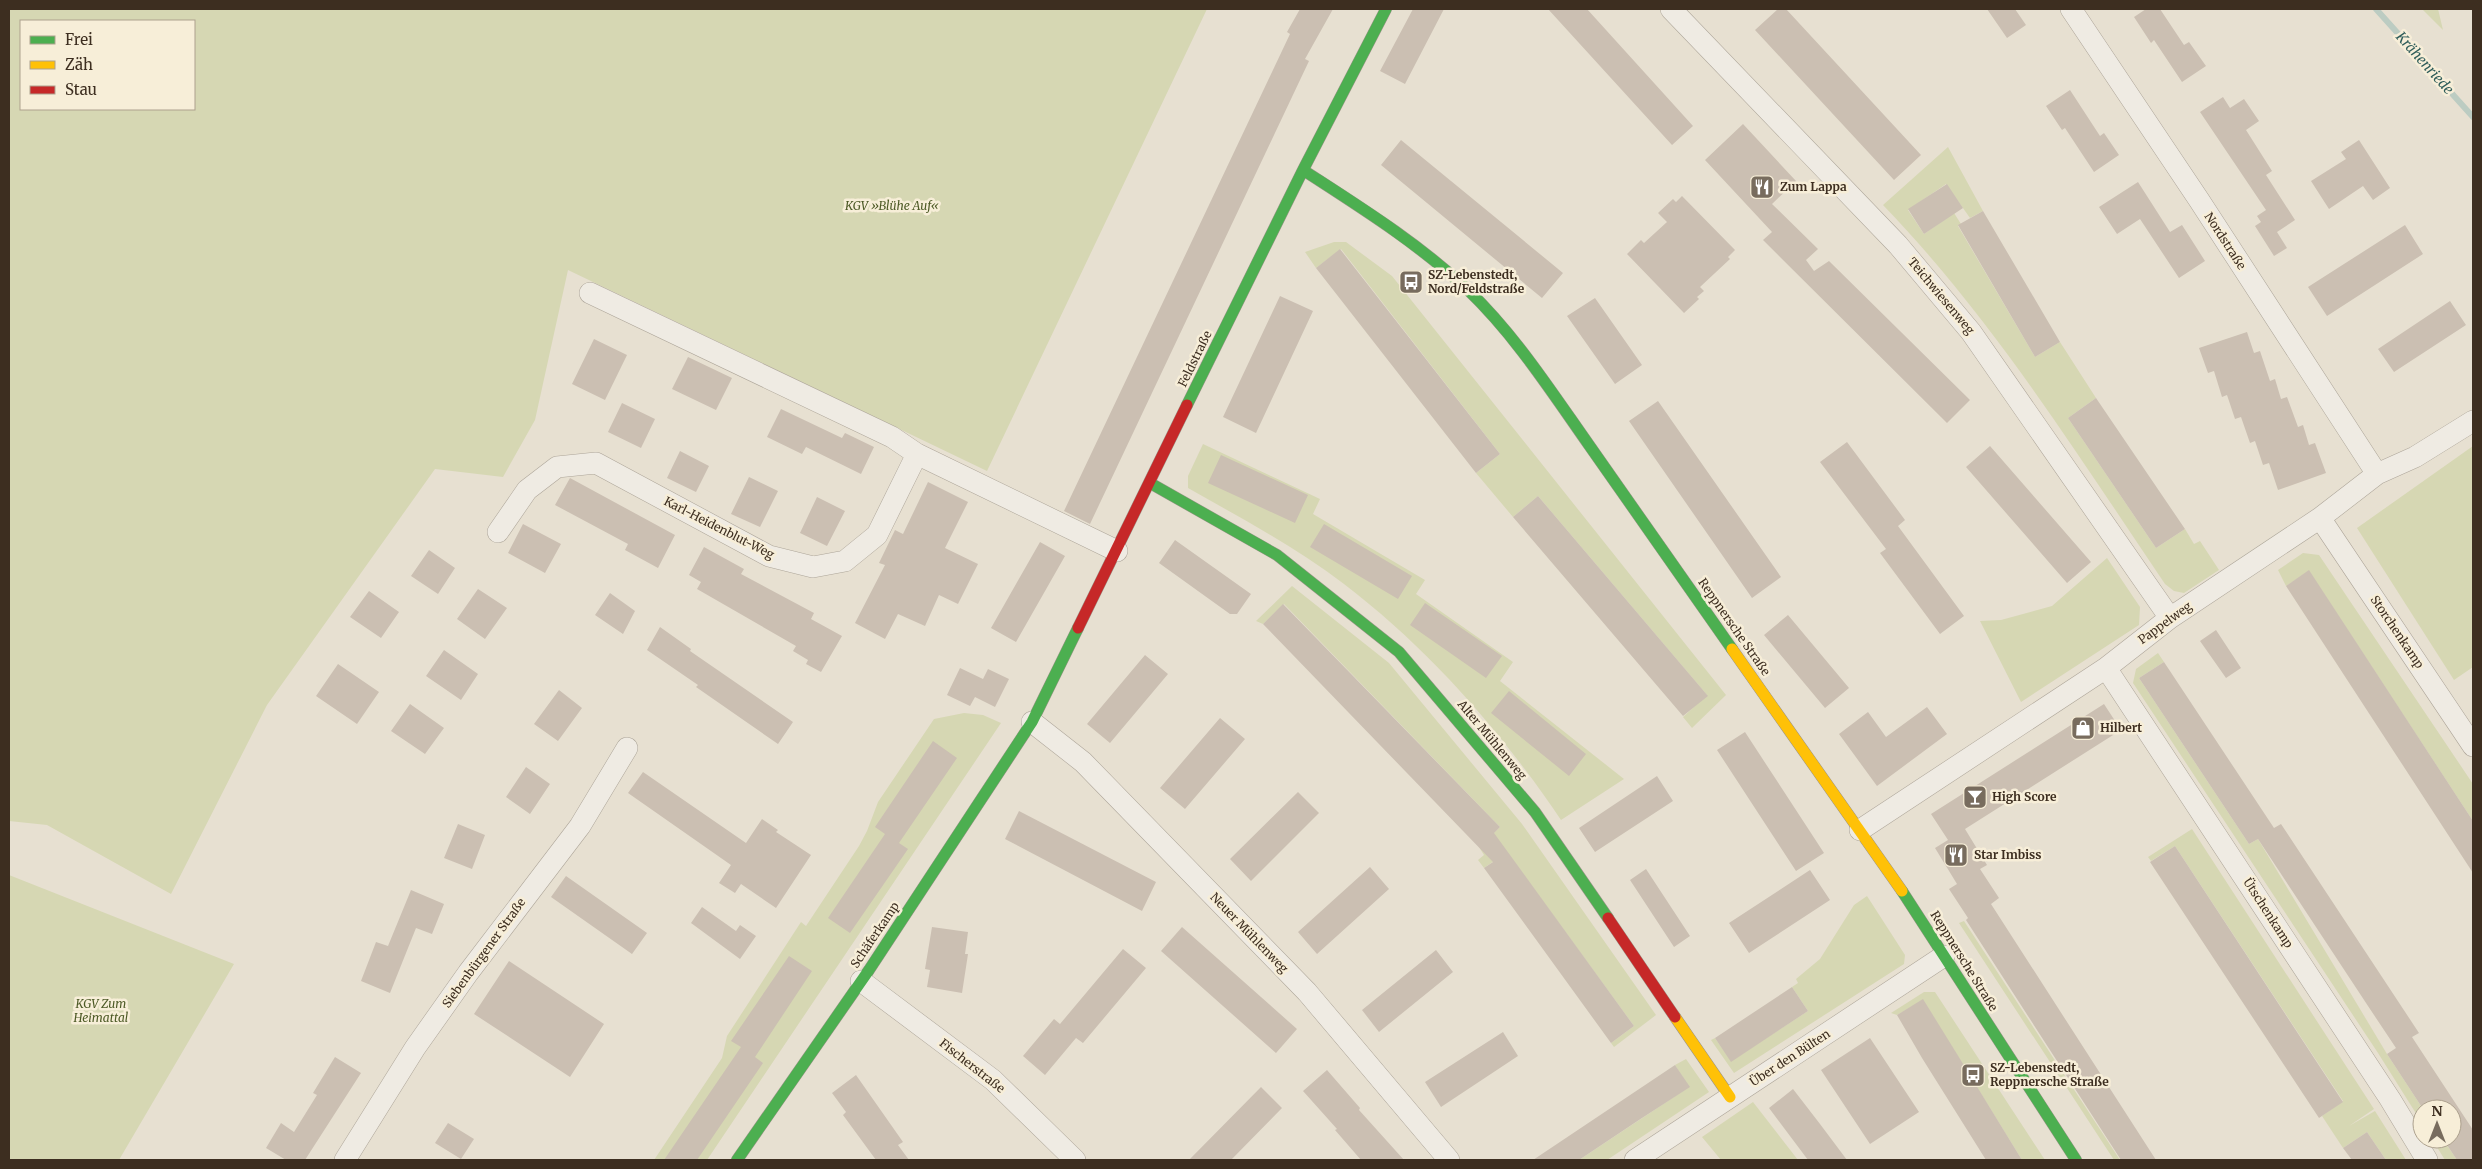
<svg xmlns="http://www.w3.org/2000/svg" width="2482" height="1169" font-family="Merriweather,serif">
	<rect width="100%" height="100%" fill="#e7e0d1"/>
	<path fill="#d6d7b3" fill-rule="evenodd" d="M9 9H1207L987 471 568 270 535 420 503 477 435 469 267 705 171 894 47 825 9 821ZM21 21H194V109H21Z
		M2422 9H2438L2443 30Z
		M1948 147 1983 211 1970 218 1946 184 1908 210 1924 234 1954 213 1961 224 1958 226 2035 357 2060 342 2096 398 2068 418 2156 548 2185 529 2194 544 2200 541 2219 570 2184 593 2174 591 2165 584C2077 454 1993 319 1883 205Z
		M1334 242H1346L1392 276 1726 695 1692 728 1683 717 1707 695 1538 496 1513 517 1476 473 1500 454 1341 249 1316 268 1305 252Z
		M1203 444 1320 499 1313 514 1425 580 1416 594 1513 662 1500 681 1624 779 1561 820C1501 731 1429 649 1344 584 1295 547 1241 518 1188 488V476Z
		M2473 446V667L2454 680 2357 528Z
		M2303 553 2319 555 2473 784V821L2309 571 2286 586 2278 570Z
		M2107 558 2140 607 2139 625 2021 702 1980 621 2001 620 2052 606Z
		M1292 586 1389 663 1522 824 1656 1015 1614 1047 1611 1043 1634 1026 1507 852 1484 868 1478 860 1484 855 1479 847 1500 827 1284 604 1263 624 1256 621Z
		M2158 653 2164 662 2139 678 2249 844 2258 839 2387 1054 2423 1109 2422 1123 2378 1053 2133 683 2136 669Z
		M964 713 983 715 1001 723 707 1160H654L722 1058 727 1036 801 922 806 926 859 846 867 831 878 802 934 719Z
		M2192 829 2374 1109 2349 1126 2375 1111 2406 1160H2386L2367 1132 2343 1148 2322 1116 2343 1101 2175 846 2151 861 2148 857Z
		M9 875 234 964 119 1160H9Z
		M1867 896 1905 955 1904 964 1734 1073 1711 1040 1715 1038 1731 1061 1808 1011 1792 987 1798 983 1796 979 1820 959 1854 905Z
		M1964 921 2120 1160H2114L1959 923Z
		M1924 992H1935L2045 1160H2022L1923 1000 1897 1015 1891 1013Z
		M1686 1059 1709 1092 1607 1160H1579L1689 1087 1675 1065Z
		M1753 1102 1798 1160H1721L1702 1137Z
		M2432 1139H2443L2457 1160H2445Z"/>
	<g fill="none" stroke-linecap="round" stroke-linejoin="round">
		<path stroke="#bcccc2" stroke-width="6" d="M2376 9 2473 117"/>
	</g>
	<path fill="#cbbfb2" d="M1300 9H1333L1305 59 1309 61 1090 524 1064 511 1290 34 1287 32Z
		M1413 9H1444L1405 84 1380 71Z
		M1548 9H1587L1693 126 1672 145Z
		M1778 9H1786L1921 155 1894 180 1755 30Z
		M1987 9H2015L2026 25 2007 38Z
		M2146 9H2160L2184 45 2189 42 2206 66 2182 82 2154 40 2151 43 2134 17Z
		M2070 90 2100 136 2104 133 2119 155 2094 172 2065 128 2062 130 2046 106Z
		M2223 97 2230 108 2244 99 2259 121 2246 130 2272 171 2266 175 2295 220 2277 232 2287 248 2274 256 2255 226 2261 222 2257 216 2266 210 2200 112Z
		M1743 124 1796 181 1772 204 1818 249 1806 260 1814 271 1829 261 1970 400 1947 423 1763 240 1772 232 1705 160Z
		M1401 140 1563 273 1542 298 1381 165Z
		M2359 140 2390 188 2373 200 2363 186 2329 209 2311 181 2346 159 2341 152Z
		M2138 182 2170 232 2182 225 2205 261 2179 278 2140 219 2117 234 2099 207Z
		M1947 184 1963 208 1924 234 1908 209Z
		M1682 196 1735 250 1728 257 1730 259 1700 287 1704 291 1697 297 1699 299 1684 313 1627 254 1641 240 1644 243 1667 222 1658 213 1673 199 1676 202Z
		M1983 211 2060 342 2035 357 1958 225Z
		M2405 225 2423 254 2327 316 2308 287Z
		M1340 249 1500 454 1476 473 1316 268Z
		M1280 296 1313 311 1256 433 1223 417Z
		M1595 298 1642 365 1615 384 1567 316Z
		M2450 301 2466 325 2394 372 2378 349Z
		M2247 332 2254 353 2260 351 2270 381 2275 379 2281 399 2287 397 2298 427 2303 425 2309 445 2315 443 2326 473 2278 490 2269 463 2263 465 2255 441 2250 443 2241 417 2235 419 2227 395 2222 397 2214 371 2208 373 2199 348Z
		M594 339 627 355 605 400 572 384Z
		M688 357 732 378 716 410 672 389Z
		M2096 398 2185 529 2156 548 2068 418Z
		M1658 401 1781 577 1752 598 1629 421Z
		M622 403 655 419 641 448 608 432Z
		M781 409 842 438 845 433 874 447 861 474 806 447 802 454 767 437Z
		M1847 442 1905 520 1898 526 1964 616 1940 634 1880 553 1886 549 1820 462Z
		M1990 446 2091 562 2067 583 1966 467Z
		M680 451 709 466 696 492 667 478Z
		M1221 455 1308 495 1295 523 1208 483Z
		M749 477 778 491 760 527 731 514Z
		M570 478 675 535 658 568 625 550 628 544 555 505Z
		M928 482 968 502 945 548 978 564 958 604 939 595 925 626 898 614 885 639 855 623 885 565 879 563 895 530 903 534Z
		M1538 496 1708 696 1683 716 1513 517Z
		M817 497 845 511 827 546 800 533Z
		M523 524 561 544 545 573 508 553Z
		M1324 524 1412 576 1398 599 1310 547Z
		M1175 540 1251 594 1237 614H1230L1159 563Z
		M1040 542 1065 556 1016 642 991 628Z
		M704 547 744 569 741 574 814 613 811 619 842 636 821 672 806 664 808 660 793 651 796 646 697 589 701 582 689 575Z
		M429 550 455 568 438 594 411 576Z
		M2309 570 2473 821V873L2286 586Z
		M478 589 507 608 485 639 457 619Z
		M369 591 399 612 381 638 350 617Z
		M610 593 635 611 623 634 595 615Z
		M1425 603 1502 656 1486 678 1410 625Z
		M1283 604 1500 827 1494 833 1634 1026 1611 1043 1484 868 1493 862 1263 624Z
		M1788 615 1849 688 1825 708 1764 635Z
		M660 627 691 649 690 651 793 722 778 744 696 687 698 685 647 650Z
		M2216 630 2241 668 2226 678 2200 641Z
		M444 650 478 674 461 700 426 676Z
		M1145 655 1168 674 1110 743 1087 724Z
		M2164 662 2274 828 2281 824 2419 1033 2412 1037 2473 1130V1160H2457L2443 1139H2452V1109H2423L2387 1054 2396 1048 2368 1006 2258 839 2249 844 2139 678Z
		M338 664 379 692 357 724 316 696Z
		M960 668 983 679 988 669 1009 679 995 707 975 697 970 706 947 695Z
		M559 690 582 708 558 741 534 724Z
		M1509 691 1586 754 1569 776 1491 713Z
		M410 704 444 728 425 754 391 731Z
		M2104 704 2121 730 1965 829 1987 865 1980 869 1999 898 1991 904 2156 1160H2121L1966 920 1968 918 1949 889 1957 884 1935 848 1948 840 1931 814Z
		M1927 707 1947 734 1877 786 1839 734 1868 712 1886 737Z
		M1220 718 1245 739 1185 809 1160 788Z
		M1745 732 1824 853 1796 871 1717 750Z
		M933 741 957 758 899 843 908 849 850 933 828 918 885 834 875 827Z
		M526 767 550 784 530 814 506 797Z
		M643 772 746 843 762 819 778 830 776 832 811 855 776 908 741 884 735 893 719 883 731 865 628 793Z
		M1657 776 1673 801 1595 852 1579 828Z
		M1298 792 1319 813 1251 881 1230 859Z
		M1019 811 1156 882 1142 911 1005 839Z
		M458 824 485 835 472 869 444 858Z
		M2175 846 2343 1102 2319 1118 2150 862Z
		M1370 867 1389 889 1317 954 1298 932Z
		M1646 869 1690 936 1674 947 1630 880Z
		M1810 870 1830 900 1749 953 1729 923Z
		M566 876 647 933 632 954 551 897Z
		M411 890 444 904 432 934 416 928 390 993 361 981 376 942 388 946Z
		M702 907 736 931 740 925 756 936 740 959 691 923Z
		M932 927 968 932 965 954H968L962 993 927 987 930 970 925 969Z
		M1182 927 1297 1029 1276 1053 1161 951Z
		M1123 949 1146 968 1083 1043 1076 1038 1045 1075 1023 1056 1054 1019 1060 1024Z
		M1436 950 1453 972 1379 1032 1362 1010Z
		M789 956 812 971 755 1057 763 1063 697 1160H664L741 1047 731 1041Z
		M509 961 604 1024 570 1077 474 1014Z
		M1792 987 1808 1011 1731 1062 1715 1038Z
		M1923 999 1957 1054 2022 1160H1986L1922 1058 1897 1015Z
		M1503 1032 1518 1056 1441 1107 1425 1082Z
		M1870 1038 1919 1112 1870 1144 1821 1070Z
		M335 1057 361 1073 305 1160H286L266 1148 281 1123 294 1132 317 1095 313 1093Z
		M1675 1065 1690 1087 1642 1118 1579 1160H1533Z
		M1327 1070 1360 1108 1359 1110 1404 1160H1361L1335 1130 1337 1129 1303 1091Z
		M856 1075 903 1142 898 1145 909 1160H876L843 1115 846 1112 832 1093Z
		M1261 1087 1282 1108 1231 1160H1189Z
		M1793 1089 1820 1124 1847 1160H1808L1769 1108Z
		M448 1123 474 1139 461 1159 435 1143Z
		M2367 1132 2386 1160H2352L2343 1148Z"/>
	<g fill="none" stroke-linecap="round" stroke-linejoin="round">
		<g stroke="#ada599" stroke-width="22">
			<path id="street" d="M1671 9 1898 245 1971 332 2170 618
				M2071 9 2199 200 2377 474
				M590 293 892 437 917 454 1117 551
				M2320 518 2473 746
				M498 532 527 490 557 467 596 463 769 556 813 567 845 561 877 535 917 454
				M2106 668 2390 1099 2427 1160
				M1032 722 1083 762 1307 992 1449 1160
				M1860 830 2106 668 2170 618 2320 518 2377 474 2415 457 2473 421
				M861 981 993 1080 1075 1160
				M345 1160 415 1048 468 973 580 826 627 748
				M1635 1160 1944 956"/>
		</g>
		<g stroke="#9c958a" stroke-width="12">
			<path id="fast" d="M1303 170C1360 207 1418 243 1468 290 1515 335 1551 391 1589 445 1637 513 1684 581 1732 649
				M1187 405 1303 170 1386 9
				M1150 483 1277 555 1399 652 1535 812 1608 918
				M1902 891 2076 1160
				M737 1160 869 970 1032 722 1078 628"/>
		</g>
		<g stroke="#9c958a" stroke-width="12">
			<path id="slow" d="M1732 649 1902 891
				M1675 1017 1730 1097"/>
		</g>
		<g stroke="#9c958a" stroke-width="12">
			<path id="jam" d="M1078 628 1187 405
				M1608 918 1675 1017"/>
		</g>
		<use href="#street" stroke="#efebe3" stroke-width="21"/>
		<use href="#fast" stroke="#4caf50" stroke-width="11"/>
		<use href="#slow" stroke="#ffc107" stroke-width="11"/>
		<use href="#jam" stroke="#c62828" stroke-width="11"/>
	</g>
	<defs>
		<g id="restaurant-square" transform="scale(1.25)"><rect x="-9" y="-9" width="18" height="18" rx="4" fill="#786c5e" stroke="#f7eed8"/><path d="M-5-6h1v4h1v-4h1v4h1v-4h1v5L-1.5 .5V6h-2V.5L-5-1ZM5-6V6H3V1.5H1.5Q1.5-4 5-6Z" fill="#fff"/></g>
		<g id="bus-square" transform="scale(1.25)"><rect x="-9" y="-9" width="18" height="18" rx="4" fill="#786c5e" stroke="#f7eed8"/><path d="M-5-6H5V4H4V6H2V4H-2V6H-4V4H-5ZM-3.5-4V0h7V-4ZM-3.5 1.2v1.5H-2V1.2ZM2 1.2v1.5H3.5V1.2Z" fill="#fff"/></g>
		<g id="shop-square" transform="scale(1.25)"><rect x="-9" y="-9" width="18" height="18" rx="4" fill="#786c5e" stroke="#f7eed8"/><path d="M-5-2.5h2.3a2.7 3.5 0 0 1 5.4 0H5L5.5 6h-11ZM-1.5-2.5h3a1.5 2.3 0 0 0-3 0Z" fill="#fff"/></g>
		<g id="bar-square" transform="scale(1.25)"><rect x="-9" y="-9" width="18" height="18" rx="4" fill="#786c5e" stroke="#f7eed8"/><path d="M-6-5H6L.8 .8V4.5H3.5V6h-7V4.5H-.8V.8Z" fill="#fff"/></g>
	</defs>
	<g fill-rule="evenodd">
		<use href="#restaurant-square" x="1762" y="187"/>
		<use href="#bus-square" x="1411" y="282"/>
		<use href="#shop-square" x="2083" y="728"/>
		<use href="#bar-square" x="1975" y="797"/>
		<use href="#restaurant-square" x="1956" y="855"/>
		<use href="#bus-square" x="1973" y="1075"/>
	</g>
	<g text-anchor="middle" stroke-width="5" stroke-linejoin="round" paint-order="stroke">
		<g font-size="12" font-weight="bold" fill="#3d2e20" stroke="#f7eed8" text-anchor="start">
			<text x="1780" y="191">Zum Lappa</text>
			<text x="1428" y="279">SZ-Lebenstedt,<tspan x="1428" dy="14">Nord/Feldstraße</tspan></text>
			<text x="2100" y="732">Hilbert</text>
			<text x="1992" y="801">High Score</text>
			<text x="1974" y="859">Star Imbiss</text>
			<text x="1990" y="1072">SZ-Lebenstedt,<tspan x="1990" dy="14">Reppnersche Straße</tspan></text>
		</g>
		<g font-size="12" font-style="italic" fill="#4d5a26" stroke="#f7eed8">
			<text x="892" y="210">KGV »Blühe Auf«</text>
			<text x="101" y="1008">KGV Zum<tspan x="101" dy="14">Heimattal</tspan></text>
		</g>
		<g font-size="12" fill="#3d2e20" stroke="#f7eed8">
			<text transform="translate(2225 241) rotate(57)" y="4">Nordstraße</text>
			<text transform="translate(1941 296) rotate(50)" y="4">Teichwiesenweg</text>
			<text transform="translate(1195 359) rotate(-64)" y="4">Feldstraße</text>
			<text transform="translate(719 528) rotate(27)" y="4">Karl-Heidenblut-Weg</text>
			<text transform="translate(2165 623) rotate(-36)" y="4">Pappelweg</text>
			<text transform="translate(1734 627) rotate(55)" y="4">Reppnersche Straße</text>
			<text transform="translate(2397 632) rotate(56)" y="4">Storchenkamp</text>
			<text transform="translate(1492 740) rotate(50)" y="4">Alter Mühlenweg</text>
			<text transform="translate(2268 913) rotate(57)" y="4">Ütschenkamp</text>
			<text transform="translate(1249 933) rotate(46)" y="4">Neuer Mühlenweg</text>
			<text transform="translate(875 935) rotate(-56)" y="4">Schäferkamp</text>
			<text transform="translate(484 953) rotate(-54)" y="4">Siebenbürgener Straße</text>
			<text transform="translate(1964 961) rotate(58)" y="4">Reppnersche Straße</text>
			<text transform="translate(1790 1058) rotate(-33)" y="4">Über den Bülten</text>
			<text transform="translate(972 1066) rotate(38)" y="4">Fischerstraße</text>
		</g>
		<g font-size="14" font-style="italic" fill="#2f5d5a" stroke="#f7eed8">
			<text transform="translate(2425 63) rotate(48)" y="5">Krähenriede</text>
		</g>
	</g>
	<rect width="2482" height="1169" fill="none" stroke="#3d2e20" stroke-width="20"/>
	<rect x="20" y="20" width="175" height="90" fill="#f7eed8" stroke="#ada18e"/>
	<rect x="30" y="36" width="25" height="8" fill="#4caf50" stroke="#ada18e"/>
	<text x="65" y="45" font-size="15" fill="#3d2e20">Frei</text>
	<rect x="30" y="61" width="25" height="8" fill="#ffc107" stroke="#ada18e"/>
	<text x="65" y="70" font-size="15" fill="#3d2e20">Zäh</text>
	<rect x="30" y="86" width="25" height="8" fill="#c62828" stroke="#ada18e"/>
	<text x="65" y="95" font-size="15" fill="#3d2e20">Stau</text>
	<g transform="translate(2437 1124)"><circle r="24" fill="#f7eed8" stroke="#ada18e"/>
	<path d="M0-4L9 19L0 12L-9 19Z" fill="#786c5e"/>
	<text y="-8" font-size="14" font-weight="bold" text-anchor="middle" fill="#3d2e20">N</text>
	</g>
</svg>
